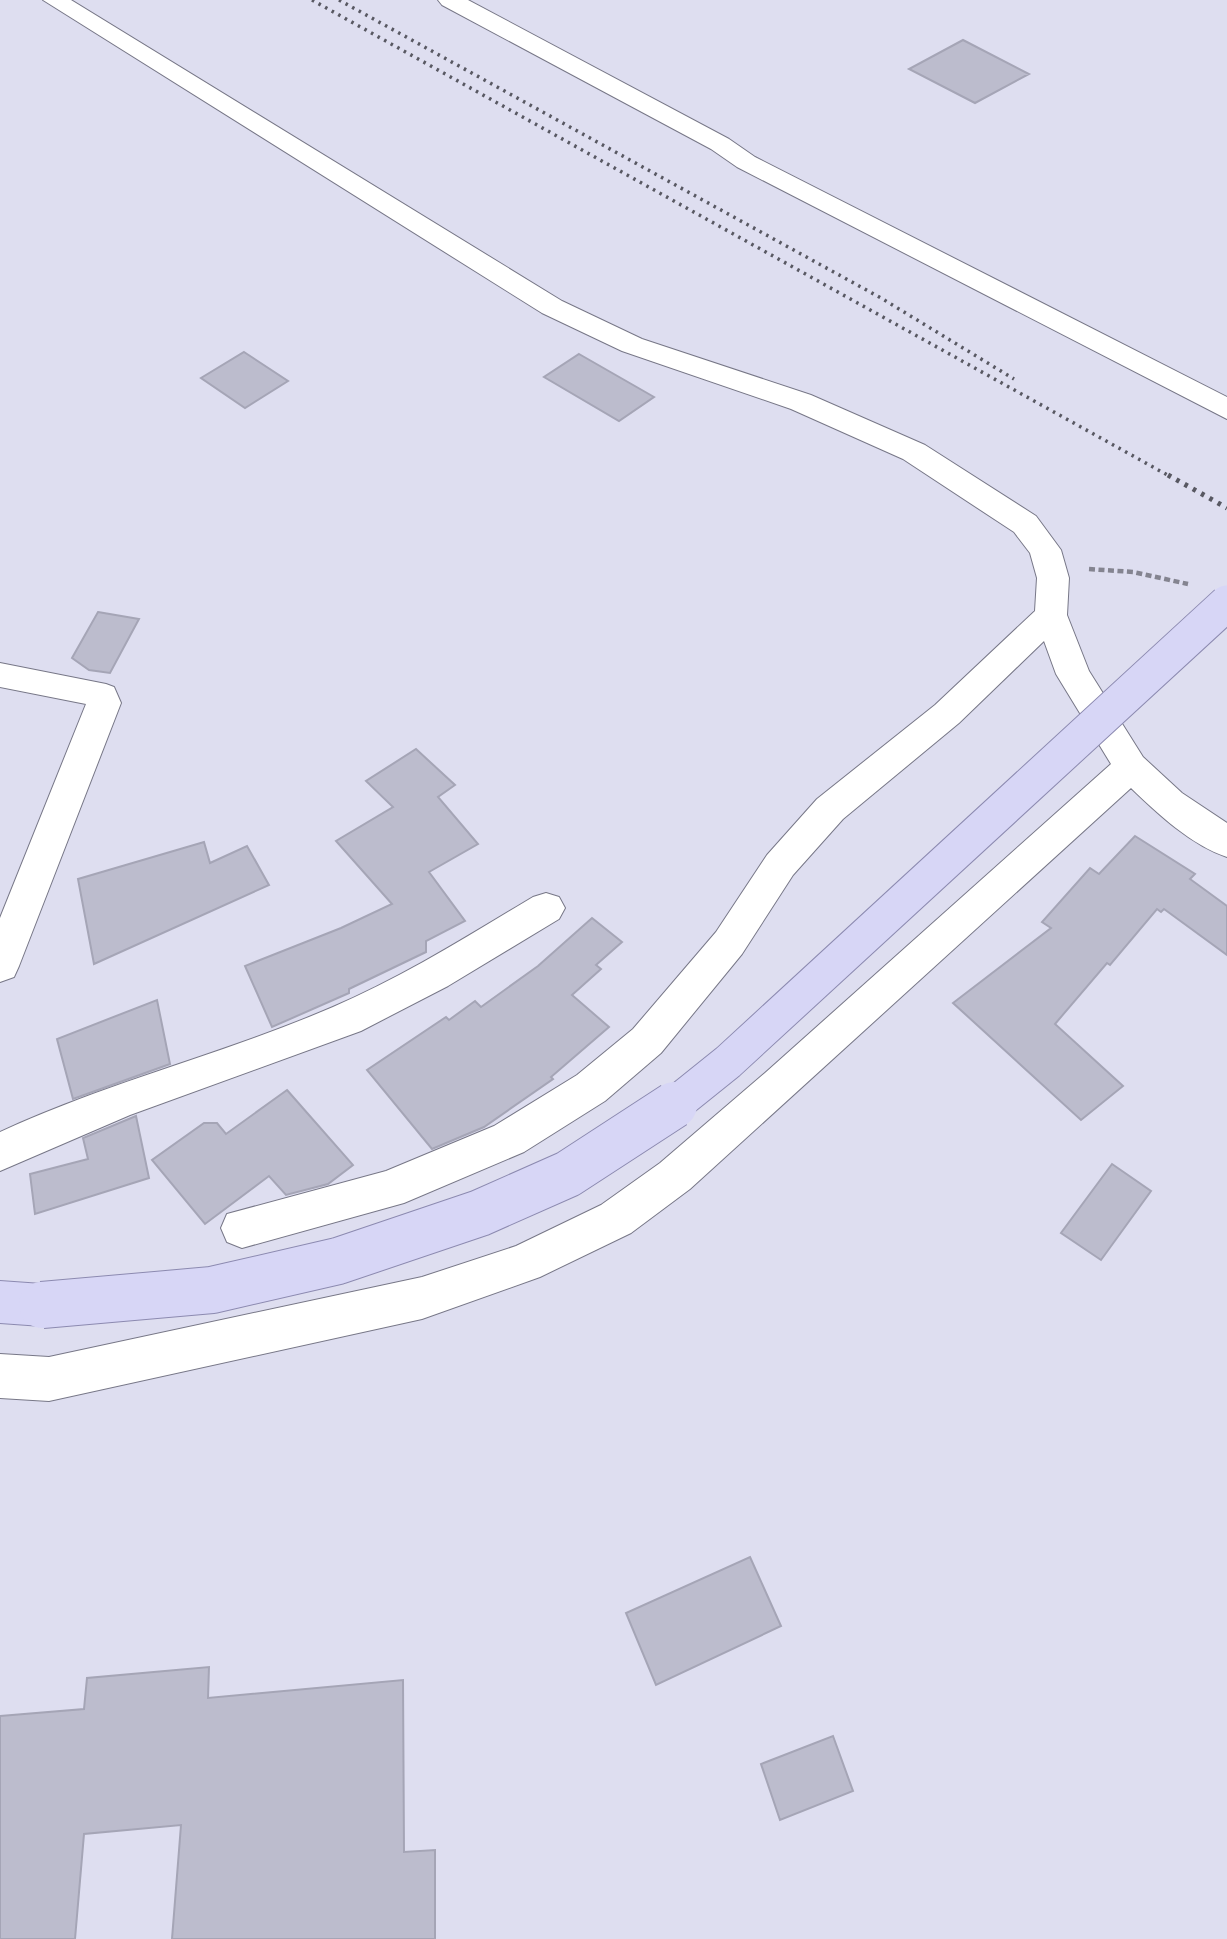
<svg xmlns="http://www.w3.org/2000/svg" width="1227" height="1939" font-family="'Zilla Slab',serif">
	<rect width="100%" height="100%" fill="#dedef0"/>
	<path fill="#bcbccd" stroke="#a5a5b6" stroke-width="2" d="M963 40 1029 74 975 103 909 69Z
		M244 352 288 381 245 408 201 378Z
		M579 354 654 397 619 421 544 377Z
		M98 612 139 619 110 673 89 670 72 658Z
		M416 749 455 785 438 797 478 844 429 872 465 921 426 941V952L349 989V993L272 1027 245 966 341 928 392 904 336 841 393 807 366 781Z
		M1135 836 1195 874 1190 879 1227 906V955L1164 909 1161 912 1157 909 1110 965 1107 963 1055 1024 1123 1086 1081 1120 953 1003 1051 928 1042 922 1090 868 1099 874Z
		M204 842 210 863 247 846 269 885 94 964 78 879Z
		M592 918 622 942 596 965 601 969 572 995 609 1027 551 1077 553 1079 484 1127 432 1149 367 1070 446 1017 449 1020 475 1001 481 1007 538 966Z
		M157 1000 170 1064 73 1099 57 1039Z
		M287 1090 353 1165 328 1184 286 1195 269 1176 205 1224 152 1160 204 1123H217L226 1134Z
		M136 1116 149 1178 35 1214 30 1174 88 1159 83 1138Z
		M1112 1164 1151 1191 1101 1260 1061 1233Z
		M750 1557 781 1626 656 1685 626 1613Z
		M209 1667 208 1698 403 1680 404 1852 435 1850V1939H172L181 1825 84 1834 75 1939H0V1716L84 1709 87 1678Z
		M833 1736 853 1791 780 1820 761 1764Z"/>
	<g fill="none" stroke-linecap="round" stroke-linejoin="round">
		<g stroke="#777787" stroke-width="2">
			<path id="minor" d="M43 0H71L562 301 642 339 811 395 925 445 1036 516 1061 550 1069 578 1067 615 1089 671 1143 757 1182 793 1227 823V857C1191 845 1158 814 1131 788L690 1189 631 1233 540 1277 422 1319 49 1401 0 1398V1354L49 1357 422 1277 516 1246 601 1205 660 1163 765 1073 1111 764 1056 674 1044 641 959 723 843 819 793 875 742 954 661 1053 605 1101 524 1152 404 1203 242 1248 227 1242 221 1228 227 1214 386 1171 494 1126 577 1075 633 1029 716 932 767 855 817 799 935 705 1035 611 1037 578 1030 553 1014 532 903 459 791 409 622 351 542 313Z
				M438 0H468L729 139 755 157 1227 397V419L737 167 711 149 442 5Z
				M0 663 106 684 114 687 121 703 19 966 14 977 0 982V918L86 704 0 687Z
				M546 893 559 897 565 908 559 919 448 986 361 1031 130 1115 0 1171V1132C108 1082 224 1054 333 1007 403 977 468 936 533 897Z"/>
		</g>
		<g stroke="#8c8ab0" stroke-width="2">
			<path id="major" d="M0 1281 42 1284 57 1290 64 1305 57 1320 42 1326 0 1323Z"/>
		</g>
		<path stroke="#848490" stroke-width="4.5" stroke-dasharray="6 3.5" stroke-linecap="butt" d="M1089 569 1133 572 1188 584"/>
		<use href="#minor" fill="#fff" fill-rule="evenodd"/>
		<use href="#major" fill="#d7d6f6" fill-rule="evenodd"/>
		<path stroke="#585862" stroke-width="3.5" stroke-dasharray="2.5 5" stroke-linecap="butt" d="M312 0 1171 477
			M339 0 881 298 1014 379"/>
		<path stroke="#585862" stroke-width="5" stroke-dasharray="3.5 6" stroke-linecap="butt" d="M1168 475 1227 508"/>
		<g stroke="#8c8ab0" stroke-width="37" stroke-linecap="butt">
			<path id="major-bridge-far1" d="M672 1107 728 1062 1227 603"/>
		</g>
		<g stroke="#8c8ab0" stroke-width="48" stroke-linecap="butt">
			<path id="major-bridge" d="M42 1305 212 1290 338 1261 480 1213 568 1174 674 1105"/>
		</g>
		<use href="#major-bridge-far1" stroke="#d7d6f6" stroke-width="35"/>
		<use href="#major-bridge" stroke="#d7d6f6" stroke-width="46"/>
	</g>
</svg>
